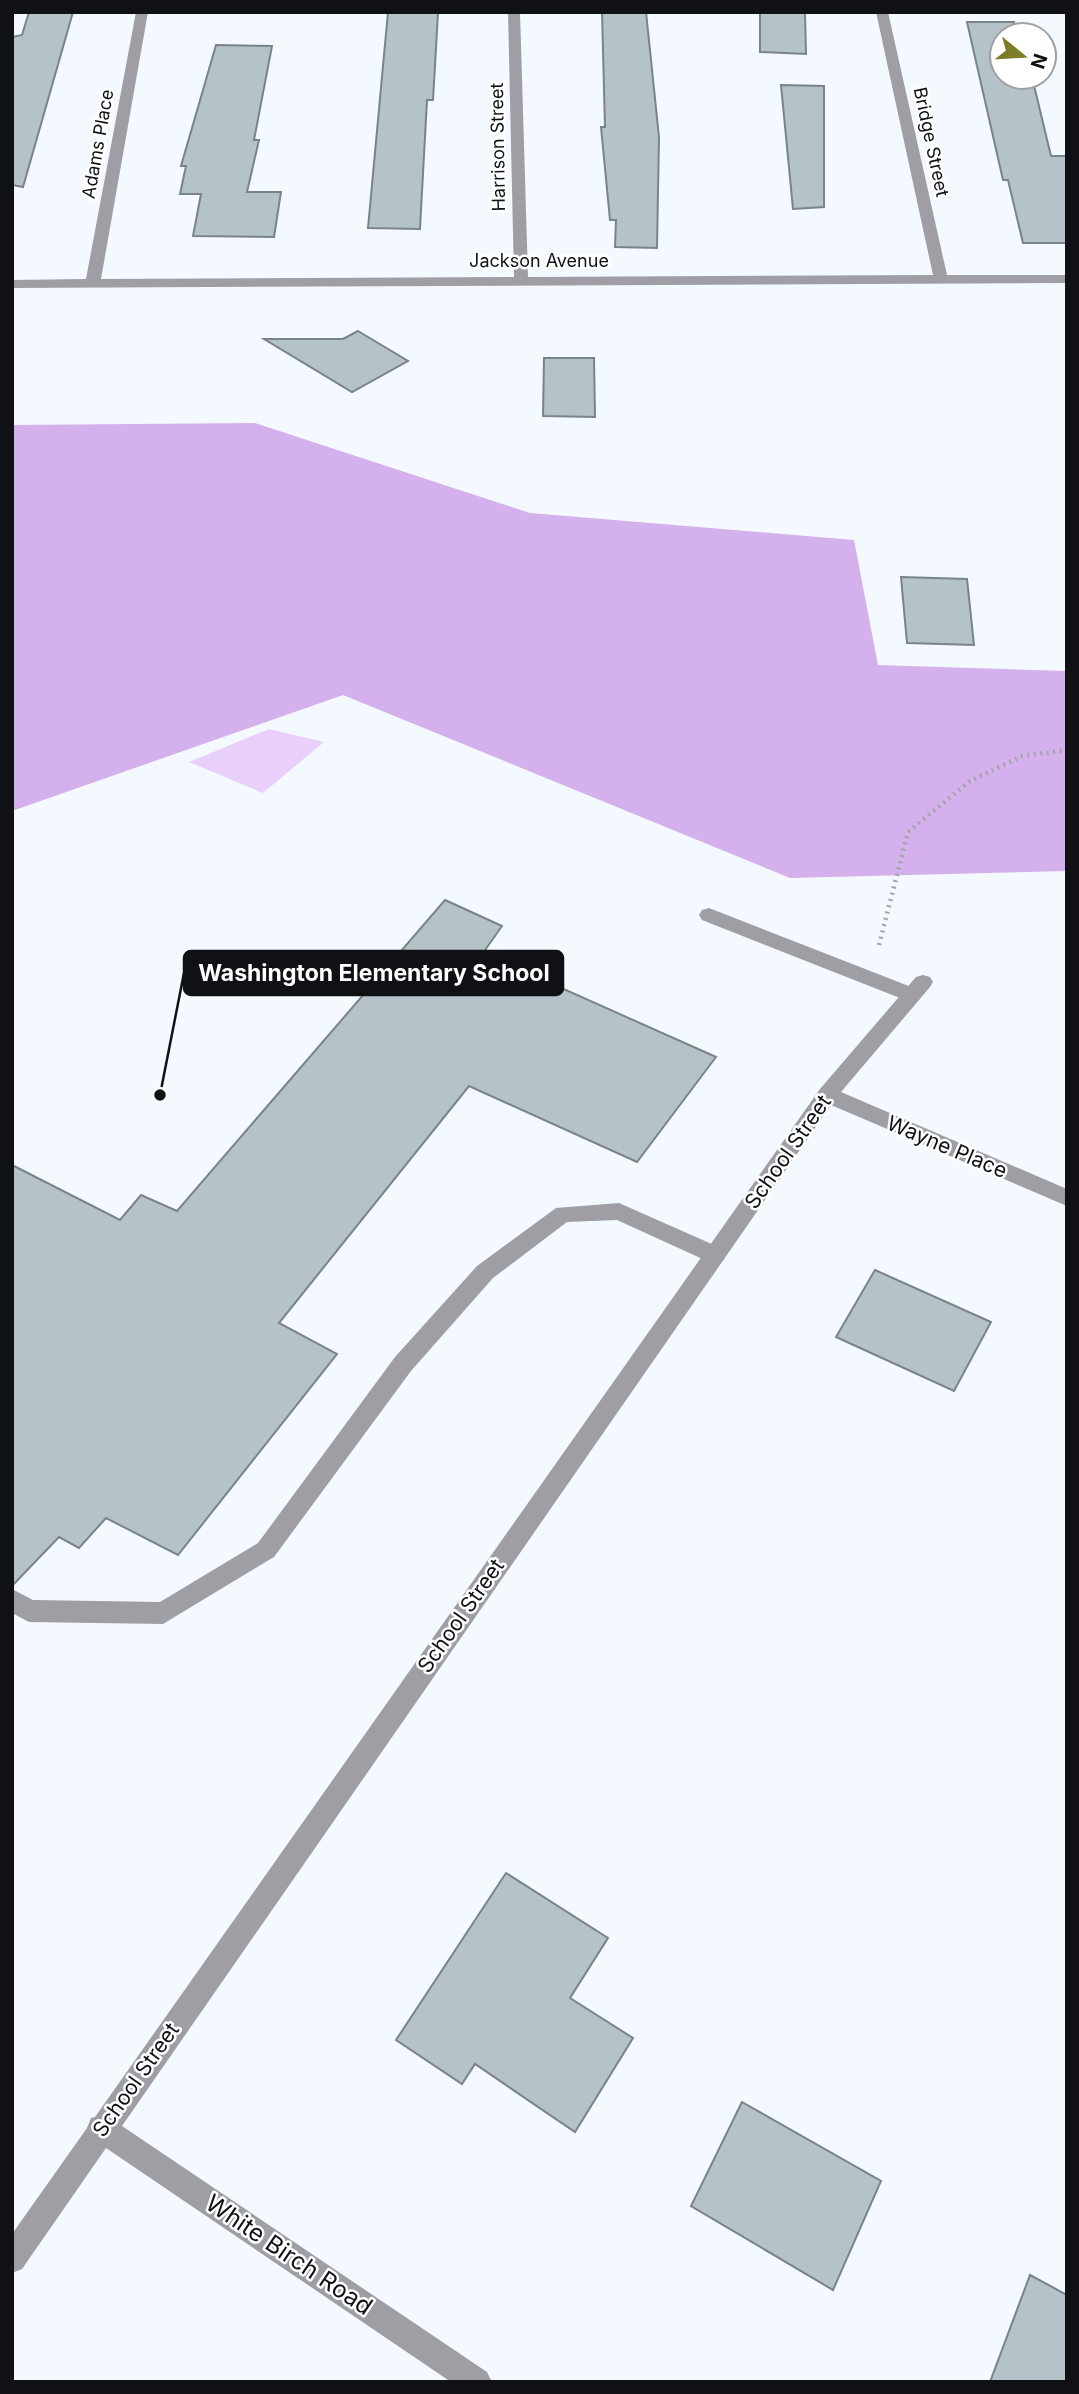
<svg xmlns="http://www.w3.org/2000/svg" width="1079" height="2394" font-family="Inter,sans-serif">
	<rect width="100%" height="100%" fill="#f4f9ff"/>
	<path fill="#e9d0fa" d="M269 729 324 742 263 793 189 762Z"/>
	<path fill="#d4b0ec" d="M255 423 530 513 854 540 878 665 1067 671V871L790 878 343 695 12 811V425Z"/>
	<path fill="#b5c2c8" stroke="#788489" stroke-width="2" d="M29 12H73L23 187 12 185V37L22 35Z
		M388 12 438 13 433 100H427L420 229 368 228Z
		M602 12H646L659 137 657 248 615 247 616 220H610L601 127H605Z
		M760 12H805L806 54 760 52Z
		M967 22H1014L1016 34H1021L1002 35V77H1032L1051 156H1067V243H1023L1008 180H1003Z
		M216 45 272 46 254 140H259L247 192H281L274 237 193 236 201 194H180L186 166H181Z
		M781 85 824 86V207L793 209Z
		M358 331 408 361 352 392 264 339H343Z
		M544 358H594L595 417 543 416Z
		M901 577 967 579 974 645 907 643Z
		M445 900 502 926 483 953 716 1057 637 1162 469 1086 279 1323 337 1354 178 1555 106 1518 79 1548 59 1537 12 1586V1165L120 1220 141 1195 177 1211Z
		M875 1270 991 1322 954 1391 836 1337Z
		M506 1873 608 1938 570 1998 633 2038 575 2132 475 2064 462 2084 396 2040Z
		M742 2102 881 2181 833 2290 691 2206Z
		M1030 2275 1067 2295V2382H990Z"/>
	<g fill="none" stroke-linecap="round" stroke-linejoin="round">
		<path stroke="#a2a6ab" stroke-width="4.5" stroke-dasharray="2 4.5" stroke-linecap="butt" d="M879 945 908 832 970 781 1022 756 1067 750"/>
		<path fill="#9e9ea4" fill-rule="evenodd" d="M709 908 919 990 922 995 919 1000 912 1002 905 1000 702 920 699 915 702 910Z
			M619 1203 723 1249 726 1255 723 1261 715 1264 707 1261 617 1220 567 1222 493 1278 411 1371 274 1557 163 1624 29 1622 12 1613V1589L33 1600 160 1602 258 1543 395 1357 477 1266 556 1208Z"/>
		<path fill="#9e9ea4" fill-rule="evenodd" d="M136 12H148L101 279 514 277 508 12H520L528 277 933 275 876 12H888L947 275H1067V283L12 288V280L86 279Z
			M923 975 930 977 933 982 930 987 841 1092 1067 1189V1206L831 1105 122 2126 487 2372 492 2382H451L106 2148 22 2269 12 2273V2234L87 2128 91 2118 95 2117 820 1089 916 977Z"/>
	</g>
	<g text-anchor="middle" stroke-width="5" stroke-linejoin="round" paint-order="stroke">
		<g font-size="18" fill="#0f1115" stroke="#fff">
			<text transform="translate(931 142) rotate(78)" y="6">Bridge Street</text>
			<text transform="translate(98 144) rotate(-80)" y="6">Adams Place</text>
			<text transform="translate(498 147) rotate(-91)" y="6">Harrison Street</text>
			<text x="539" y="267">Jackson Avenue</text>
		</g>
		<g font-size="21" fill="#0f1115" stroke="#fff">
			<text transform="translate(947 1147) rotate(23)" y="7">Wayne Place</text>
			<text transform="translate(788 1152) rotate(-55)" y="7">School Street</text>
			<text transform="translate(461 1616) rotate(-55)" y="7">School Street</text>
			<text transform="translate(136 2080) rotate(-55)" y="7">School Street</text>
		</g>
		<g font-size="24" fill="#0f1115" stroke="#fff">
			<text transform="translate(289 2255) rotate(34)" y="8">White Birch Road</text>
		</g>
	</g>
	<path fill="none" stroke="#0f1115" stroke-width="2.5" d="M160 1095L184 973"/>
	<circle fill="#0f1115" stroke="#fff" stroke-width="2.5" cx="160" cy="1095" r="7"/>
	<rect fill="#0f1115" stroke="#0f1115" stroke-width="2.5" x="184" y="951" width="379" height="44" rx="7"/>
	<g font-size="23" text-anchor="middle" font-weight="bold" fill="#fff">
		<text x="374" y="981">Washington Elementary School</text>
	</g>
	<rect width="1079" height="2394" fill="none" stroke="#0f1115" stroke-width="28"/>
	<g transform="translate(1023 56) rotate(108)"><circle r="33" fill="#ffffff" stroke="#9fa0a1" stroke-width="2"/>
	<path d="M0-5L12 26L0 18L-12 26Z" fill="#7c7d26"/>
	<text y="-10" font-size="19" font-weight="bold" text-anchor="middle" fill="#0f1115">N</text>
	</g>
</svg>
